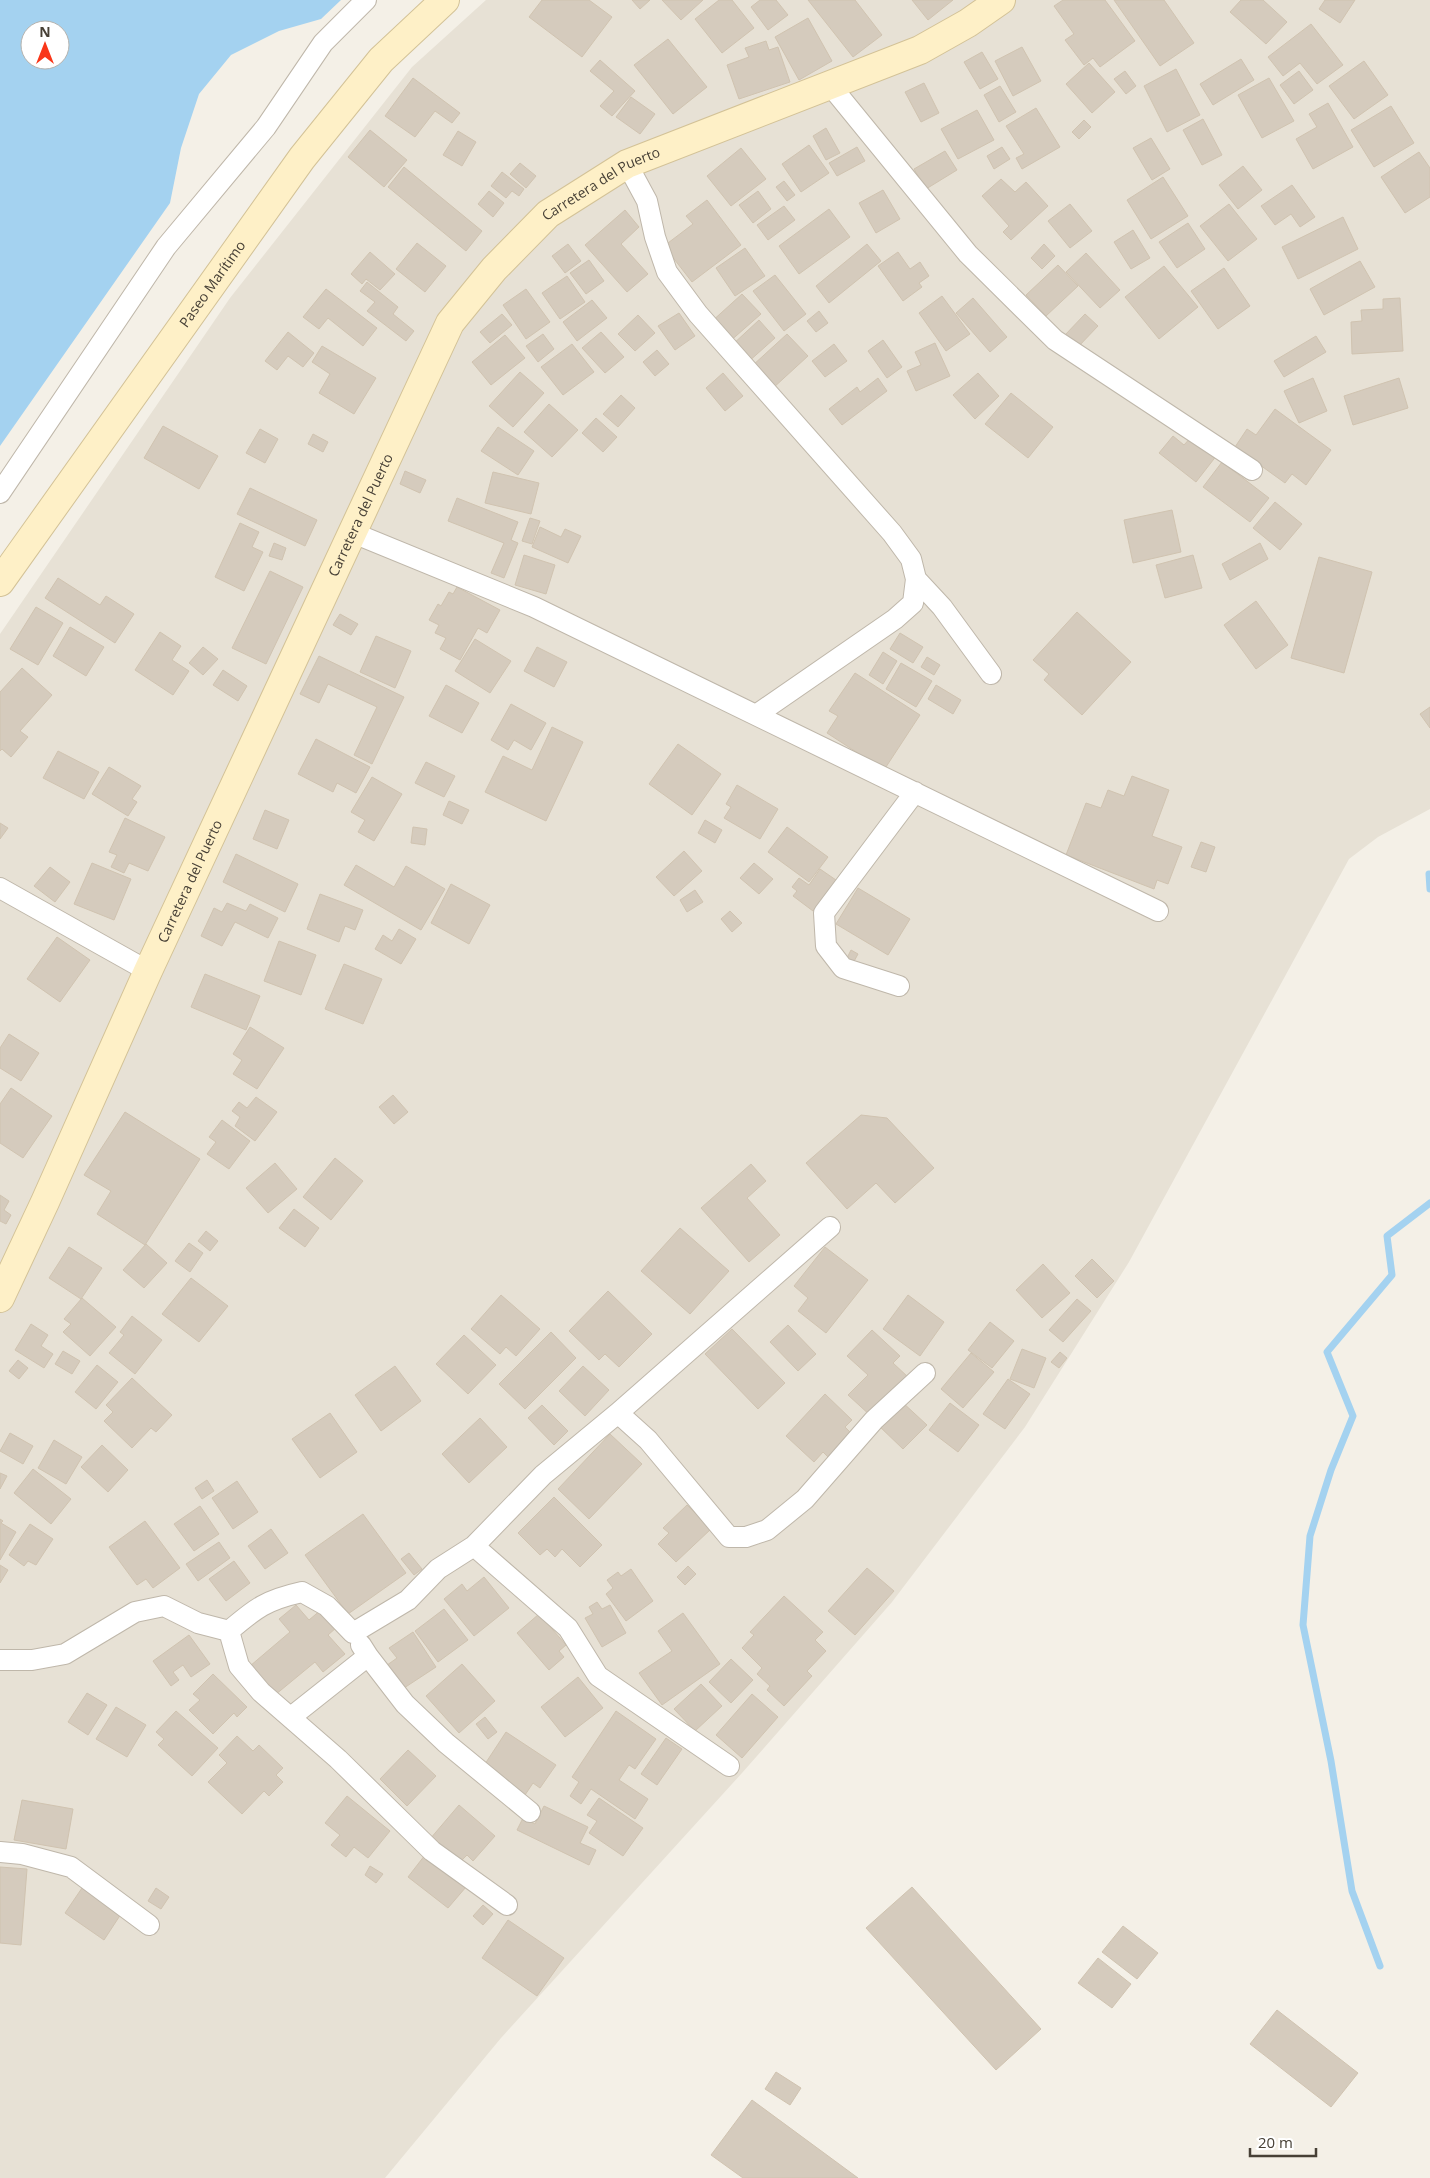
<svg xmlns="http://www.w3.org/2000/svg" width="1430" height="2178" font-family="'Open Sans',sans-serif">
	<rect width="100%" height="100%" fill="#f4f0e7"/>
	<path fill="#e7e1d5" d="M486 0H1430V809L1378 837 1349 859 1129 1262 1025 1427 892 1602 742 1773 501 2038 385 2178H0V634L230 298 412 67Z"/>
	<path fill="#a4d2f0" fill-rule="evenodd" d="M0 0H341L321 19 279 31 231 55 199 94 181 148 170 203 0 446ZM30 30H60V60H30Z"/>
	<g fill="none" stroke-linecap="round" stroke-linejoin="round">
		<path stroke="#a4d2f0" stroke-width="7" d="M1429 874 1430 889
			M1380 1966 1352 1891 1331 1761 1303 1625 1310 1536 1331 1470 1353 1416 1327 1352 1392 1275 1387 1236 1430 1203"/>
	</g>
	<path fill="#d5cbbd" stroke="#d0c3b0" d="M542 0H589L612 17 582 57 529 17Z
		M632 0H650L640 9Z
		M662 0H703L681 20Z
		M719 0H732L754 28 722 53 695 19Z
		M760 0H776L788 15 768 30 751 7Z
		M808 0H855L882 35 853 57Z
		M912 0H953L928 20Z
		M1063 0H1105L1135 41 1100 67 1093 58 1084 65 1065 40 1074 34 1054 6Z
		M1114 0H1164L1194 43 1160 66Z
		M1241 0H1263L1287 22 1266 44 1230 12Z
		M1325 0H1355L1340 23 1319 9Z
		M808 18 832 61 799 80 775 37Z
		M1311 24 1343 65 1317 84 1300 63 1283 76 1268 57Z
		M668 39 707 87 673 114 634 65Z
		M766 41 769 50 778 47 790 82 739 99 727 65 749 57 745 48Z
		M1022 47 1041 81 1013 96 995 61Z
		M982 52 998 79 980 89 964 62Z
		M1241 59 1254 80 1213 105 1200 84Z
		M600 60 635 91 612 116 600 106 614 91 590 71Z
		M1364 61 1388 95 1354 119 1329 86Z
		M1089 63 1115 92 1092 113 1066 84Z
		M1176 69 1200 115 1167 132 1144 86Z
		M1125 71 1136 86 1126 94 1114 79Z
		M1299 71 1313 90 1294 104 1280 85Z
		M413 78 460 113 452 123 435 111 415 137 385 116Z
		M1269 78 1294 121 1262 138 1238 95Z
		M924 83 939 113 921 122 905 92Z
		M1000 86 1016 112 999 122 984 95Z
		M631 97 655 114 640 134 616 117Z
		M1328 103 1353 147 1313 169 1296 139 1317 127 1309 114Z
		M1391 106 1414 143 1374 167 1351 130Z
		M1036 108 1060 147 1022 169 1016 158 1024 154 1006 126Z
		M977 110 994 140 958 159 941 129Z
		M1203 119 1222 155 1202 165 1183 130Z
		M1084 120 1091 127 1079 139 1072 132Z
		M826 128 840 153 826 160 813 136Z
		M370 130 407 160 384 187 348 157Z
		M458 131 476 142 462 166 443 155Z
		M1151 138 1170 169 1152 180 1133 148Z
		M809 145 829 173 801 192 782 164Z
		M857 147 865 161 837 176 829 163Z
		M1002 147 1010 159 994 169 987 156Z
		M741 148 766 179 731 206 707 176Z
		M945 151 957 170 926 189 914 169Z
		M1419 152 1430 168V197L1405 213 1381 177Z
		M520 163 536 176 526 188 510 174Z
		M1243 166 1262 190 1238 209 1219 185Z
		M404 167 482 231 466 251 388 187Z
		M502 172 524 189 519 196 512 191 506 198 491 186Z
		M1163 177 1188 216 1151 239 1127 200Z
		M1001 179 1015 192 1026 182 1048 206 1011 240 1003 232 1009 226 982 196Z
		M784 181 795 195 787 201 776 187Z
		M1292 185 1315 217 1300 227 1291 214 1275 225 1261 206Z
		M883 190 900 219 876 233 859 203Z
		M489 191 504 203 493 217 478 204Z
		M758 191 771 209 753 223 739 205Z
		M707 200 741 245 692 282 664 246 693 224 686 216Z
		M1070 204 1092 231 1070 248 1048 221Z
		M1229 204 1257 239 1228 261 1200 226Z
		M784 206 795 220 768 240 757 225Z
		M829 209 850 237 799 274 779 246Z
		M625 210 639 227 621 244 648 274 627 292 585 245Z
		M1343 217 1358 249 1298 279 1282 247Z
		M1188 223 1205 249 1177 268 1159 242Z
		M1133 230 1150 258 1131 269 1114 242Z
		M417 243 446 266 425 292 396 269Z
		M568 244 581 261 565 273 552 256Z
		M867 244 881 261 829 303 816 286Z
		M1044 244 1055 256 1042 269 1031 258Z
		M745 248 765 276 735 296 716 268Z
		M370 252 395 274 380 290 366 279 362 284 351 274Z
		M898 252 910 269 920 262 929 276 919 283 922 287 903 301 878 266Z
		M1086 253 1120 290 1100 308 1066 272Z
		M589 260 604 281 586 294 570 273Z
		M1360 261 1375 287 1324 315 1310 289Z
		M1058 265 1078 286 1046 316 1026 295Z
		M1164 266 1198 307 1159 339 1125 297Z
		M1224 268 1250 306 1218 329 1191 291Z
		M775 275 806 314 784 331 753 291Z
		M567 276 585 302 560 319 542 293Z
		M367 282 398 307 393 314 414 331 406 341 367 311 375 302 360 291Z
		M326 289 377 328 363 346 328 318 319 329 303 317Z
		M526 289 550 322 526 339 503 305Z
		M742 294 761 314 728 343 710 323Z
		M942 296 970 334 946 351 919 313Z
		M973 298 1007 337 990 352 956 313Z
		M1400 298 1403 351 1352 354 1351 322 1362 321 1361 310 1383 309V299Z
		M592 300 607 318 577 341 563 322Z
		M819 311 828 323 816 332 807 321Z
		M679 313 695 336 675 350 658 326Z
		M502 314 512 325 490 343 480 332Z
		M1085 314 1098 326 1078 347 1065 335Z
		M638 315 655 333 635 351 618 334Z
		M759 320 775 338 747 363 731 346Z
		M288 332 314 353 303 367 288 356 277 370 265 361Z
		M601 332 624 357 605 373 582 348Z
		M543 334 554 349 538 362 526 346Z
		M787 334 808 356 772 389 752 366Z
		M505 335 525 358 491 385 472 362Z
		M1316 336 1326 352 1284 377 1274 361Z
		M883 340 902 367 887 378 868 351Z
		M935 343 950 376 916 391 907 371 921 365 915 352Z
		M572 344 594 372 563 395 541 367Z
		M834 344 847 361 825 377 812 361Z
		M322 346 376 378 354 414 319 393 330 374 312 362Z
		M657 350 669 364 655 376 643 362Z
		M520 372 544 393 513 427 489 406Z
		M723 373 743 396 725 411 706 388Z
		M978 373 999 396 975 419 953 395Z
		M878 378 887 391 842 425 829 409 857 387 860 392Z
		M1313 378 1327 411 1299 423 1284 391Z
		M1399 378 1408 408 1353 425 1344 396Z
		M1011 393 1053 427 1028 458 985 424Z
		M621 395 635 408 618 427 603 414Z
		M549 404 578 430 552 457 524 432Z
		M1275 409 1331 450 1306 485 1292 474 1285 483 1235 447 1247 429 1256 435Z
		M596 418 617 437 603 452 582 433Z
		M163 426 218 456 199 489 144 458Z
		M498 427 534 451 518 475 481 451Z
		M260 429 278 439 265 463 246 453Z
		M313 434 328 442 323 452 308 444Z
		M1193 435 1217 455 1196 482 1159 453 1173 436 1184 445Z
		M1222 462 1269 498 1250 522 1203 487Z
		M405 471 426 480 420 493 400 484Z
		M493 472 539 483 531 514 485 503Z
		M250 488 317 520 305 546 237 514Z
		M457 498 518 522 511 540 518 543 504 578 491 573 504 543 448 521Z
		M1275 502 1302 524 1280 550 1253 528Z
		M1172 510 1181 552 1133 563 1124 520Z
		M530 518 540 521 532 544 522 541Z
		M240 523 259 532 252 547 263 552 244 591 215 577Z
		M540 527 561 537 565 529 581 536 568 563 532 547Z
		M274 543 286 548 282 560 269 556Z
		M1260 543 1268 559 1230 580 1222 564Z
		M524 555 555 565 546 594 515 585Z
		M1193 555 1202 588 1165 598 1156 565Z
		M1319 557 1372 572 1344 673 1291 658Z
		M270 571 303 587 266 664 232 648Z
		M58 578 100 605 106 596 134 614 115 643 45 598Z
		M457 587 500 610 487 633 478 628 460 660 440 649 446 638 435 633 439 625 429 620 438 604 441 606 449 592 453 594Z
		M1256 601 1288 645 1256 669 1224 625Z
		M36 607 63 623 38 665 10 649Z
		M1077 612 1131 662 1082 715 1044 680 1049 674 1033 660Z
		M340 614 358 624 351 635 333 625Z
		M70 627 104 647 86 676 53 656Z
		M160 632 181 646 172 660 189 671 173 695 135 670Z
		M900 633 923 647 913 663 890 649Z
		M376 636 411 651 395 688 360 672Z
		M475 639 511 661 490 693 455 671Z
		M203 647 218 659 203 675 189 663Z
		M537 647 567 662 554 687 524 671Z
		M883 652 897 661 883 684 869 675Z
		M319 656 404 697 372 764 354 755 377 707 328 684 319 703 300 694Z
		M927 657 940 665 934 675 921 667Z
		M901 663 932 681 916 707 886 689Z
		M22 668 52 695 20 731 28 737 11 757 2 749 0 751V692Z
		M223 670 247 686 238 701 213 685Z
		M855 673 920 715 884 770 827 733 838 716 829 711Z
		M446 685 479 703 462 733 429 716Z
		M936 685 961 700 953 714 928 699Z
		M511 704 546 723 531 750 514 740 508 750 491 740Z
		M1430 707V728L1420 714Z
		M552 727 583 742 546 821 485 792 503 756 532 770Z
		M316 739 370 767 356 793 337 783 333 792 298 774Z
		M678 744 721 774 692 815 649 784Z
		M58 751 99 772 84 799 43 778Z
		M426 762 455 776 444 797 415 783Z
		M109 767 141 786 132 799 137 802 128 816 92 794Z
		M1132 776 1169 790 1152 836 1182 847 1168 884 1157 880 1154 889 1066 855 1086 803 1101 808 1108 790 1124 796Z
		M372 777 402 794 374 841 358 832 365 820 351 812Z
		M737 785 778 809 760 839 724 818 731 807 726 804Z
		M449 801 469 810 462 824 443 815Z
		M265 810 289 820 277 849 253 839Z
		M125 818 165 837 148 871 129 863 124 873 111 867 117 855 109 852Z
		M705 820 722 830 715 843 698 833Z
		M0 823 8 828 0 839Z
		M413 827 427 829 425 845 411 843Z
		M787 827 828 857 809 882 768 852Z
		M1201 842 1215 847 1206 872 1191 867Z
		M684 851 702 871 674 896 656 877Z
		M236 854 298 884 285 912 223 882Z
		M92 863 131 879 114 920 74 904Z
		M754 863 773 879 759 894 740 878Z
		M356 865 394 887 406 866 445 889 421 930 344 885Z
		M50 867 70 882 55 902 34 886Z
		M820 869 836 880 813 911 793 896 797 891 792 887 799 878 809 885Z
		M451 884 490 905 469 944 431 923Z
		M858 888 910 919 888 955 836 924Z
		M695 890 703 902 687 912 680 900Z
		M320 894 363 910 355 930 345 926 339 942 307 929Z
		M227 903 246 911 250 904 278 918 268 938 235 922 222 946 201 936 214 908 222 912Z
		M730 911 742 923 732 932 721 919Z
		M399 929 416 939 401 964 375 949 383 935 392 941Z
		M57 937 90 960 60 1002 27 979Z
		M279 941 316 955 301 995 264 981Z
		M851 950 858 954 852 965 845 962Z
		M344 964 382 979 363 1024 325 1009Z
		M205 974 260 996 246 1030 191 1007Z
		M250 1027 284 1048 257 1089 233 1074 242 1060 233 1054Z
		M9 1034 39 1053 21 1081 0 1068V1048Z
		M11 1088 52 1116 23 1158 0 1143V1104Z
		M393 1095 408 1112 394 1124 379 1107Z
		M256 1097 277 1112 255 1141 235 1126 240 1117 232 1111 239 1102 247 1108Z
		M125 1112 200 1159 145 1245 97 1214 111 1191 84 1175Z
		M861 1115 887 1118 934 1168 895 1203 876 1183 847 1209 806 1163Z
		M222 1120 250 1141 229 1169 207 1154 216 1142 209 1137Z
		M335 1158 363 1181 331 1220 303 1197Z
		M275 1163 297 1189 268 1213 246 1188Z
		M751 1164 766 1181 747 1198 780 1235 749 1262 701 1208Z
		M0 1195 9 1201 4 1210 11 1215 6 1224 0 1221Z
		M294 1209 319 1228 305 1247 279 1228Z
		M680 1228 729 1271 690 1314 641 1271Z
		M206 1231 218 1241 210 1251 198 1241Z
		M189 1243 203 1253 190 1272 175 1261Z
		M146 1244 167 1263 144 1288 123 1270Z
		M69 1247 102 1268 81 1299 49 1278Z
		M825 1247 868 1280 826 1333 798 1311 808 1298 794 1286Z
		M1092 1259 1114 1281 1097 1298 1075 1276Z
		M1043 1264 1070 1293 1042 1318 1016 1290Z
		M191 1278 228 1306 199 1342 162 1314Z
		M608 1291 652 1334 619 1367 605 1354 599 1360 569 1331Z
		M501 1295 540 1329 516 1356 506 1347 500 1354 471 1329Z
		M908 1295 944 1322 920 1356 883 1329Z
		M82 1298 116 1327 90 1356 63 1332 71 1324 64 1319Z
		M1077 1299 1091 1311 1063 1342 1049 1330Z
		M132 1316 162 1340 135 1374 109 1353 124 1335 120 1332Z
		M990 1322 1014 1341 992 1368 968 1350Z
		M31 1324 48 1335 41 1346 53 1354 44 1368 15 1350Z
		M788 1325 816 1354 798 1371 770 1342Z
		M732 1329 785 1383 758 1409 705 1354Z
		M872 1330 900 1356 893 1363 908 1377 872 1417 848 1395 868 1375 847 1356Z
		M551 1332 576 1358 525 1409 499 1384Z
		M464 1335 496 1365 468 1394 436 1364Z
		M1022 1349 1046 1358 1034 1388 1010 1379Z
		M63 1351 80 1361 72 1374 55 1364Z
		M1060 1352 1067 1358 1059 1368 1051 1362Z
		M971 1353 994 1372 963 1408 941 1389Z
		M18 1360 28 1368 19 1379 9 1371Z
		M97 1365 118 1382 96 1409 75 1392Z
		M395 1366 421 1401 381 1431 355 1395Z
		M583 1366 609 1390 585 1416 559 1391Z
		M132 1378 172 1415 156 1432 151 1428 132 1448 104 1421 113 1412 106 1405Z
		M1008 1379 1030 1394 1005 1429 983 1414Z
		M825 1394 852 1420 845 1427 851 1433 828 1457 823 1452 814 1462 786 1436Z
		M901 1401 927 1425 903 1449 878 1425Z
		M950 1403 979 1425 958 1452 929 1430Z
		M542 1405 568 1431 554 1445 528 1418Z
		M330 1413 357 1452 320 1478 292 1439Z
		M480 1418 507 1447 469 1483 442 1454Z
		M10 1433 33 1446 23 1464 0 1451Z
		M610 1434 642 1464 589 1519 558 1489Z
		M54 1440 82 1457 66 1484 38 1468Z
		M102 1445 128 1470 108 1492 81 1467Z
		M33 1469 71 1499 51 1524 14 1493Z
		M0 1473 7 1476 0 1489Z
		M207 1480 214 1491 202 1499 195 1488Z
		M237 1481 258 1512 233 1529 212 1498Z
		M554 1497 602 1545 580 1567 562 1549 555 1557 547 1549 540 1555 518 1533Z
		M687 1505 711 1529 676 1562 658 1544 669 1533 663 1528Z
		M200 1506 219 1534 194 1551 174 1524Z
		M363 1514 406 1573 348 1614 305 1555Z
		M0 1519 3 1521 1 1523 16 1532 0 1560Z
		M145 1521 180 1568 153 1588 146 1579 137 1585 109 1547Z
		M30 1524 53 1539 36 1565 28 1561 24 1566 9 1555Z
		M271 1529 288 1553 265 1569 248 1546Z
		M219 1542 230 1558 198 1581 186 1564Z
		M409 1553 422 1569 414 1575 401 1559Z
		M234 1561 250 1583 226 1601 209 1579Z
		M0 1565 8 1570 0 1583Z
		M688 1566 696 1574 685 1585 677 1577Z
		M867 1568 894 1591 855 1635 828 1611Z
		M631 1569 653 1601 626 1621 606 1594 613 1588 607 1580 618 1572 621 1576Z
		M484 1577 509 1608 474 1636 444 1599 462 1584 467 1591Z
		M784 1596 823 1632 815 1640 826 1651 807 1671 812 1676 784 1706 767 1690 770 1686 757 1674 762 1668 742 1648 754 1635 750 1632Z
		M597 1602 602 1609 610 1605 626 1633 602 1647 585 1618 593 1614 589 1607Z
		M296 1605 309 1620 322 1609 337 1627 328 1635 345 1654 323 1672 315 1662 275 1695 250 1666 290 1632 279 1619Z
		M444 1609 468 1640 438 1662 415 1631Z
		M683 1613 720 1664 662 1705 639 1673 672 1651 658 1631Z
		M539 1614 566 1645 559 1651 564 1657 549 1670 517 1633Z
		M413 1632 436 1667 401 1690 383 1668 397 1658 389 1648Z
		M189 1635 210 1664 191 1677 183 1665 173 1672 179 1680 171 1686 153 1661Z
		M731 1659 753 1680 731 1703 709 1682Z
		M462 1664 495 1701 459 1733 426 1696Z
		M213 1674 247 1707 237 1717 234 1713 213 1734 189 1710 200 1700 193 1694Z
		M578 1677 603 1708 565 1737 541 1707Z
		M701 1684 722 1706 695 1731 674 1709Z
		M87 1693 107 1705 88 1735 68 1722Z
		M752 1694 778 1717 742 1758 716 1735Z
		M116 1707 146 1725 127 1757 96 1739Z
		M176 1711 218 1748 192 1776 158 1745 164 1739 156 1732Z
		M616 1711 656 1739 635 1769 629 1765 619 1780 648 1799 635 1819 591 1789 581 1804 570 1796 579 1782 572 1777Z
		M485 1717 497 1732 488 1739 476 1724Z
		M506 1732 556 1765 540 1788 533 1783 525 1795 483 1767Z
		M237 1736 253 1751 259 1745 283 1768 276 1775 283 1782 269 1796 264 1791 242 1814 208 1782 227 1763 219 1755Z
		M666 1738 682 1749 657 1785 641 1774Z
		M408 1750 436 1776 407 1806 380 1779Z
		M347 1796 390 1831 368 1858 354 1847 346 1857 331 1845 340 1835 325 1823Z
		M599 1798 643 1828 623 1856 589 1833 597 1821 587 1815Z
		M22 1800 73 1809 66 1849 14 1840Z
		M459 1805 495 1836 473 1861 467 1855 459 1863 430 1839Z
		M544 1806 588 1827 580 1843 596 1850 589 1865 517 1830 523 1818 535 1824Z
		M425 1855 466 1887 448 1908 408 1877Z
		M370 1866 383 1874 376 1883 365 1875Z
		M0 1867 27 1869 21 1945 0 1943Z
		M912 1887 1041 2029 996 2070 866 1928Z
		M82 1888 121 1914 104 1940 65 1913Z
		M156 1888 169 1897 161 1909 148 1901Z
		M483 1905 493 1914 483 1925 473 1916Z
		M508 1920 564 1958 537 1996 482 1958Z
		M1123 1926 1158 1953 1137 1979 1102 1952Z
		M1098 1958 1131 1984 1112 2008 1078 1983Z
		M1277 2010 1358 2073 1331 2107 1250 2044Z
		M776 2072 801 2088 790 2105 765 2089Z
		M752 2100 858 2178H743L711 2155Z"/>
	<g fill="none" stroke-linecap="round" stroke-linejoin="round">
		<g stroke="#bfb7aa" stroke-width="22">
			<path id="street" d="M830 85 968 254 1055 340 1252 470
				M627 164 647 201 655 237 667 272 698 314 892 533 911 559 916 579 913 603 895 619 756 715
				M0 493 166 247 266 127 323 43 366 0
				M351 532 534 607 1158 911
				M916 579 942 607 991 674
				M0 888 148 971
				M899 986 843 968 826 946 824 913 915 792
				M618 1413 830 1227
				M474 1546 568 1628 598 1676 729 1766
				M229 1631 239 1666 261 1692 338 1759 432 1851 507 1905
				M368 1656 405 1704 446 1743 530 1812
				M0 1660H32L65 1654 135 1612 164 1606 198 1623 229 1631C256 1608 266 1600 302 1592L327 1606 353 1633 408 1600 438 1569 474 1546 543 1475 618 1413 648 1440 729 1537H746L767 1530 805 1499 874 1420 925 1373
				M291 1717 368 1656 361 1645
				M0 1852 22 1854 71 1867 149 1925"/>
		</g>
		<g stroke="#d3c297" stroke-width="30">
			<g id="secondary">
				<path id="s1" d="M0 582 302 158 381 60 445 0"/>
				<path id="s2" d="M0 1298 45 1202 148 971 450 323 494 269 548 214 627 164 920 50 968 23 1001 0"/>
			</g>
		</g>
		<use href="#street" stroke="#fff" stroke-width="20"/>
		<use href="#secondary" stroke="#fef0c7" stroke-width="28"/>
	</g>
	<g text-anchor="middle" stroke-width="5" stroke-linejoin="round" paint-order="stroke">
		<g font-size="14" fill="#474036" stroke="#fff">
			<text dy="5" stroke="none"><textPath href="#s2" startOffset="1282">Carretera del Puerto</textPath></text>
			<text dy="5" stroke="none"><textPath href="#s1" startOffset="366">Paseo Marítimo</textPath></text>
			<text dy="5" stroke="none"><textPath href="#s2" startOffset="862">Carretera del Puerto</textPath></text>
			<text dy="5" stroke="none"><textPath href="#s2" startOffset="458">Carretera del Puerto</textPath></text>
		</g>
	</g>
	<g transform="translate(45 45)"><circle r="24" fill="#ffffff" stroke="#b5b3af"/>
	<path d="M0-4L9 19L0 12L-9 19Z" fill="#f93619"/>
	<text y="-8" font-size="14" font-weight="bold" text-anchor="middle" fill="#474036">N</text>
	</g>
	<path d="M1250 2148v8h66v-8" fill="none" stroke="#474036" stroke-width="2.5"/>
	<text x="1258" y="2148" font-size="15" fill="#474036" stroke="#ffffff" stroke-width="4" paint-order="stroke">20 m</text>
</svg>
